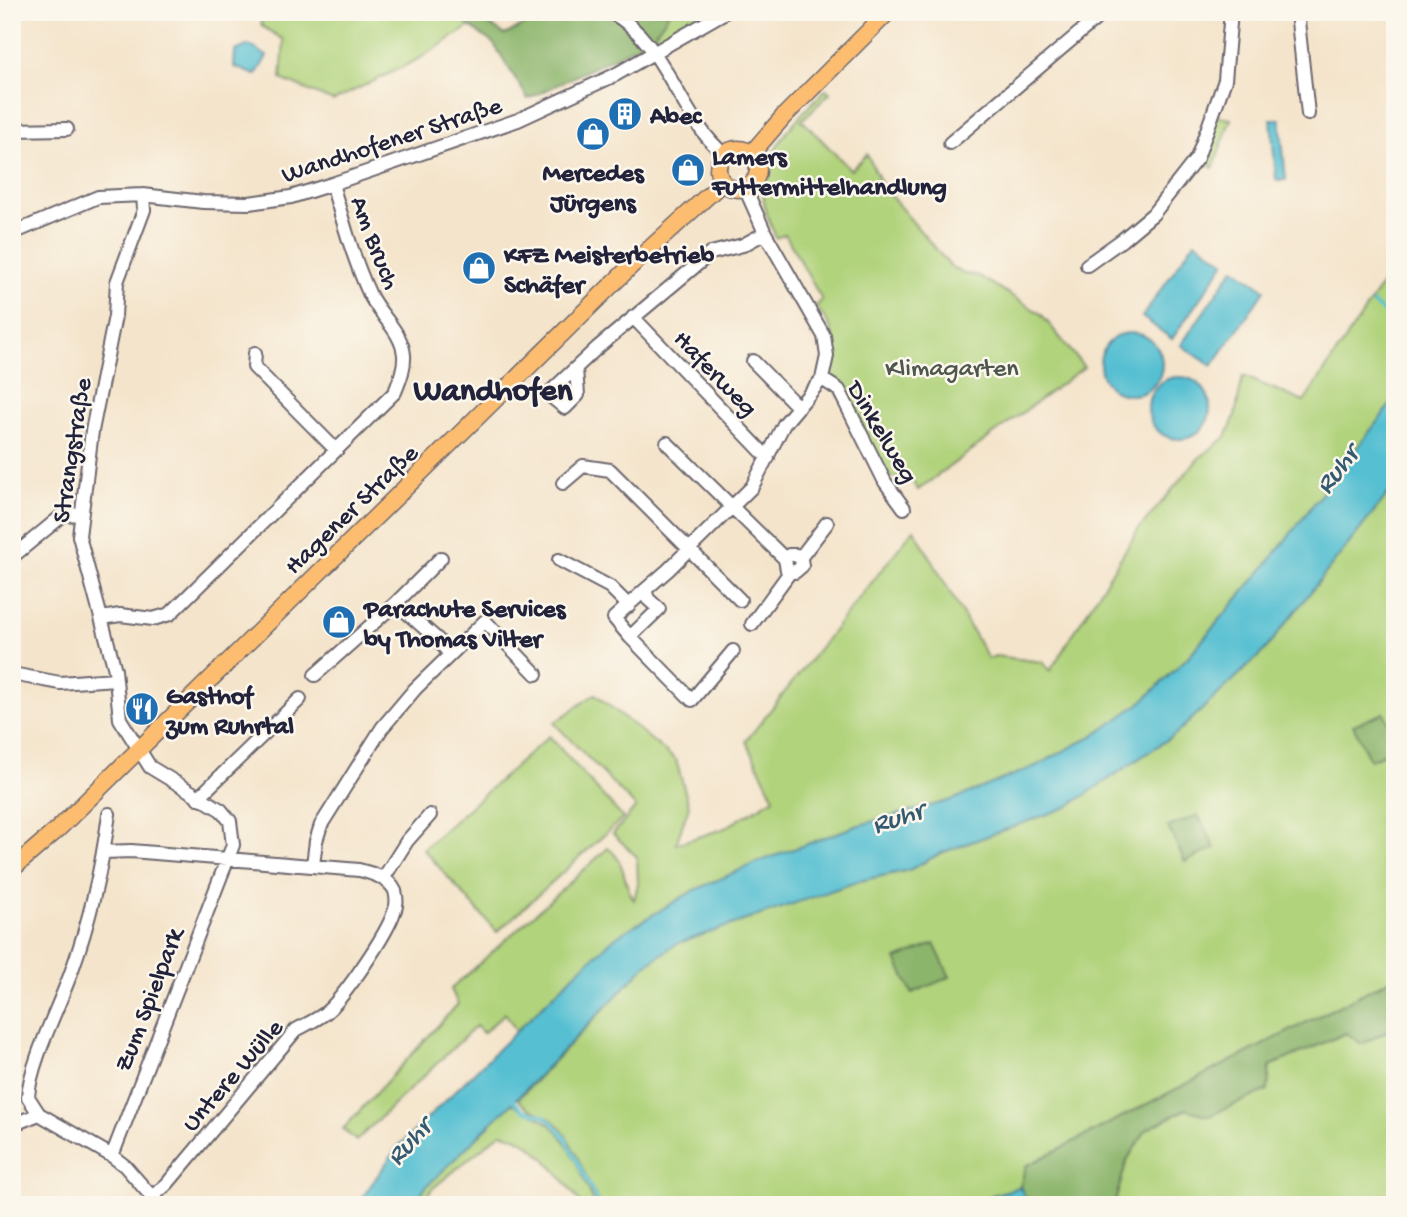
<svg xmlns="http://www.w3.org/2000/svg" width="1407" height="1217" font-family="'Gochi Hand',sans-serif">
	<rect width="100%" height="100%" fill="#fbf7ec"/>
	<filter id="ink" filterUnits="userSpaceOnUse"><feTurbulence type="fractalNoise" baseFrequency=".0143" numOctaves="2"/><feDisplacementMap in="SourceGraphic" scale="14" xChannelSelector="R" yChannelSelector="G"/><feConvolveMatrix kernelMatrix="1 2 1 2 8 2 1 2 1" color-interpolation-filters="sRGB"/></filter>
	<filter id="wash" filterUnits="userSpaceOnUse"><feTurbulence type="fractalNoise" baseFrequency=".00686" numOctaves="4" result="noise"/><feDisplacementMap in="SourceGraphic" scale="28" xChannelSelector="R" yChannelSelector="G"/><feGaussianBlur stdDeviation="1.57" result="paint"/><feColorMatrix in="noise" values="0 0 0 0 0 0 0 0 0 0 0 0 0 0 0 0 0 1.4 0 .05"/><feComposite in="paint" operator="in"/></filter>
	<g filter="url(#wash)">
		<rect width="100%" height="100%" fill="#f4e4cb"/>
		<path fill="#b1d37c" stroke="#6a7a5c" stroke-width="2" d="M258 12H456L470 26 419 59 333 101 281 79 284 40 262 26Z
			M670 12H716L650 40Z
			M826 89 830 93 802 120 851 170 867 154 883 187 950 266 964 274 975 275 991 283 1041 314 1084 367 918 490 909 477H886L831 381C825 365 836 348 831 330 829 322 820 313 816 306L822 300 785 234 776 238C772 228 767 218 765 207 755 159 795 120 826 89Z
			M1216 116 1231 119 1213 168 1199 157Z
			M1395 265V399L1264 568 1188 657 1143 701 1098 733 1036 766 952 800 856 826 820 839 693 891 617 936 516 1031 505 1013 483 1033 476 1026 356 1141 343 1129 458 1004 451 989 608 848C627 862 622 883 634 900L638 884 637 857 613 834 636 807 554 723 595 694 676 760 689 806 676 844 723 829 774 798 746 741 914 529 988 659 995 656 1042 662 1050 671 1138 530 1198 459 1226 437 1235 416 1243 376 1304 402Z
			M1395 485V735L1383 713 1370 760 1395 749V977L1026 1166 1020 1187 993 1195 973 1205H601C585 1180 578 1150 559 1126 547 1112 529 1113 518 1099L646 965 676 944 859 881 909 870 941 853 1067 807 1177 733 1264 651Z
			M549 736 623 818 497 932 423 849Z
			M1395 1027V1205H1114L1127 1160 1146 1130 1270 1066 1346 1033 1362 1044Z
			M512 1103C525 1113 542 1115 554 1128 574 1148 582 1180 596 1205H582C564 1180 533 1136 501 1133L433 1188 420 1205H412L426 1187Z"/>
		<path fill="#8cb56c" stroke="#576c54" stroke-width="2" d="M450 12H472L505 35 548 12H670L650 40 528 99 494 44Z
			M1384 713 1395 735V749L1370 760 1353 725Z
			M1198 815 1215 848 1185 862 1168 827Z
			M934 944 950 977 912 993 896 959Z
			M1395 977V1027L1362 1044 1346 1033 1270 1066 1268 1090 1209 1116 1185 1109 1146 1130 1127 1160 1114 1205H1029L1020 1187 1026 1166Z"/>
		<path fill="#56c0d2" stroke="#3c7186" stroke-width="2" d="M249 45 267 56 256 75 234 67 235 51Z
			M1271 119H1280L1286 180H1276Z
			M1195 241 1225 262 1172 339 1142 317Z
			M1234 268 1265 290 1212 366 1181 345Z
			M1100 364a31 31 0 1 1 62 0a31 31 0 1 1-62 0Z
			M1148 408a31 31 0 1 1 62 0a31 31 0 1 1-62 0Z
			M1395 399V485L1264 651 1177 733 1067 807 941 853 909 870 859 881 676 944 646 965 514 1101 426 1187 412 1205H357L397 1148 581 968 617 936 693 891 758 862 856 826 952 800 1036 766 1098 733 1143 701 1188 657 1264 568Z
			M1020 1187 1029 1205H973L993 1195Z"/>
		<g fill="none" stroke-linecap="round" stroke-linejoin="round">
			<path stroke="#56c0d2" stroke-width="3.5" d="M1372 303 1395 320
				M513 1100 523 1110 544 1116 555 1125 566 1139 599 1205"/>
		</g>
	</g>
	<g filter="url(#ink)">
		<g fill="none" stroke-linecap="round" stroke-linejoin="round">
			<g stroke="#6c666d" stroke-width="16">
				<path id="minor" d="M610 12C667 41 677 116 725 155
					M1297 12 1308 114
					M12 130 67 129
					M950 143 1104 12
					M12 236 13 233 98 197 143 195 203 202 249 203 291 197 332 184 518 120 615 75 725 12
					M1087 265 1122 240 1153 214 1197 158 1225 80 1231 12
					M633 317 768 458
					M255 353 254 367 336 450
					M753 361 798 407
					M576 369 578 395 565 408 548 394 597 348 711 253 743 245 765 233
					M822 379 839 390 885 482 904 508
					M667 443 785 559 787 570 795 572 802 566 801 559 796 555H789L785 559
					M563 483 583 466 610 470 740 600
					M12 557 63 515 81 514
					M441 558 396 603 437 639 450 654
					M800 558 827 523
					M559 560 610 587 629 606
					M645 590 614 618 630 637 659 609 648 599 645 590 668 570 752 487 784 424 822 379 827 356 824 336 765 233 745 188
					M102 618 120 615 153 619 170 614 395 392C400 380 405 367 404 355 402 331 378 314 369 293 353 258 343 221 332 184
					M752 624 790 572
					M630 637 692 700 733 651
					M12 674 60 683 115 679
					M315 675 396 603
					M198 798 300 699
					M109 814C102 866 90 920 72 970 60 1005 30 1062 28 1097L39 1114 112 1156 125 1166 152 1197 155 1204
					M104 852 131 851 359 870C372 873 389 878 395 891 397 898 397 906 394 912 387 934 342 1001 324 1014 316 1020 305 1025 296 1030L167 1184 152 1197
					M313 865 316 841 321 825 382 728 415 689 485 621 536 674
					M383 879 407 841 430 815
					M12 1125 39 1114
					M112 1156 233 845 230 821 221 810 150 767 120 719 115 670 79 536 92 431 115 316 117 282 144 210 143 195"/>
			</g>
			<g stroke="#6c666d" stroke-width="19">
				<path id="major" d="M718 169a20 20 0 1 1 40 0a20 20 0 1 1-40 0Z
					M751 154 784 116 888 12
					M12 869 58 829 633 264 723 182"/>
			</g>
			<use href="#minor" stroke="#fff" stroke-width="12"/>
			<use href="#major" stroke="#fcbd6f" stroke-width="16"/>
		</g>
	</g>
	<defs>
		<g id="building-disc" transform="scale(1.75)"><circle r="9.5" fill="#1f6fb2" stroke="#fbf7ec"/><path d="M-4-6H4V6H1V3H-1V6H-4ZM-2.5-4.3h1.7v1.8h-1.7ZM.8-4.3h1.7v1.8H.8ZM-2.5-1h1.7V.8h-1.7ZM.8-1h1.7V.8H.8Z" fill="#fff"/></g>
		<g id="shop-disc" transform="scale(1.75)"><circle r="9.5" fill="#1f6fb2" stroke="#fbf7ec"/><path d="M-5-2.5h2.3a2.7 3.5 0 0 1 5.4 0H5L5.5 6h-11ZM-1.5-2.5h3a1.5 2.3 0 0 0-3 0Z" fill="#fff"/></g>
		<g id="restaurant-disc" transform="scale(1.75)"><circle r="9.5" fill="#1f6fb2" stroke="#fbf7ec"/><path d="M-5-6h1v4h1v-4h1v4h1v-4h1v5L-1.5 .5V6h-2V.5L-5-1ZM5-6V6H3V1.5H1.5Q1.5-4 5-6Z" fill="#fff"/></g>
	</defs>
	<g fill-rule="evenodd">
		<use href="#building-disc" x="625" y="114"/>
		<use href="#shop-disc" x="593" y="134"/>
		<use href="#shop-disc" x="688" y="170"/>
		<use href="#shop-disc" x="479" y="268"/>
		<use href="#shop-disc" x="339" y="622"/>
		<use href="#restaurant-disc" x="142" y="709"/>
	</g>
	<g text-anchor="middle" stroke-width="5" stroke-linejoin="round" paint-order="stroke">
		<g font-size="26" font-weight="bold" fill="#22223b" stroke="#fbf7ec" text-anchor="start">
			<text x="650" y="123">Abec</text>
			<text x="712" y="164">Lamers<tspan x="712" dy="30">Futtermittelhandlung</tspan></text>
			<text x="593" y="180" text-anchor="middle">Mercedes<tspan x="593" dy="30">Jürgens</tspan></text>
			<text x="504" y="262">KFZ Meisterbetrieb<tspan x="504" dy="30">Schäfer</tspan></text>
			<text x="364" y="616">Parachute Services<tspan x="364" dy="30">by Thomas Vilter</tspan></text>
			<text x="166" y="703">Gasthof<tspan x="166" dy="30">zum Ruhrtal</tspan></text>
		</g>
		<g font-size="26" fill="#22223b" stroke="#fbf7ec">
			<text transform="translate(391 138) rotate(-18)" y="9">Wandhofener Straße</text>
			<text transform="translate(377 242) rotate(69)" y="9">Am Bruch</text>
			<text transform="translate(717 372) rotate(46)" y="9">Haferweg</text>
			<text transform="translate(884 431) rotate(59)" y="9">Dinkelweg</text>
			<text transform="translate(70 450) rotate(-81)" y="9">Strangstraße</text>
			<text transform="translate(350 508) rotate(-44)" y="9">Hagener Straße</text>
			<text transform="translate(147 999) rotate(-69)" y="9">Zum Spielpark</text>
			<text transform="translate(231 1074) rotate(-49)" y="9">Untere Wülle</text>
		</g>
		<g font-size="26" fill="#4d574e" stroke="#fbf7ec">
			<text x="952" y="375">Klimagarten</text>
		</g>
		<g font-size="28" font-style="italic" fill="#345970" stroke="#fbf7ec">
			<text transform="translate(1335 468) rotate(-52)" y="10">Ruhr</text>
			<text transform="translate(897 815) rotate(-18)" y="10">Ruhr</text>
			<text transform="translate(407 1140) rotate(-48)" y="10">Ruhr</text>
		</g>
		<g font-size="33" font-weight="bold" fill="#22223b" stroke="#fbf7ec">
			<text x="493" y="399">Wandhofen</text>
		</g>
	</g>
	<rect width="1407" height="1217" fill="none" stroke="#fbf7ec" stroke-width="42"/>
</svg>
